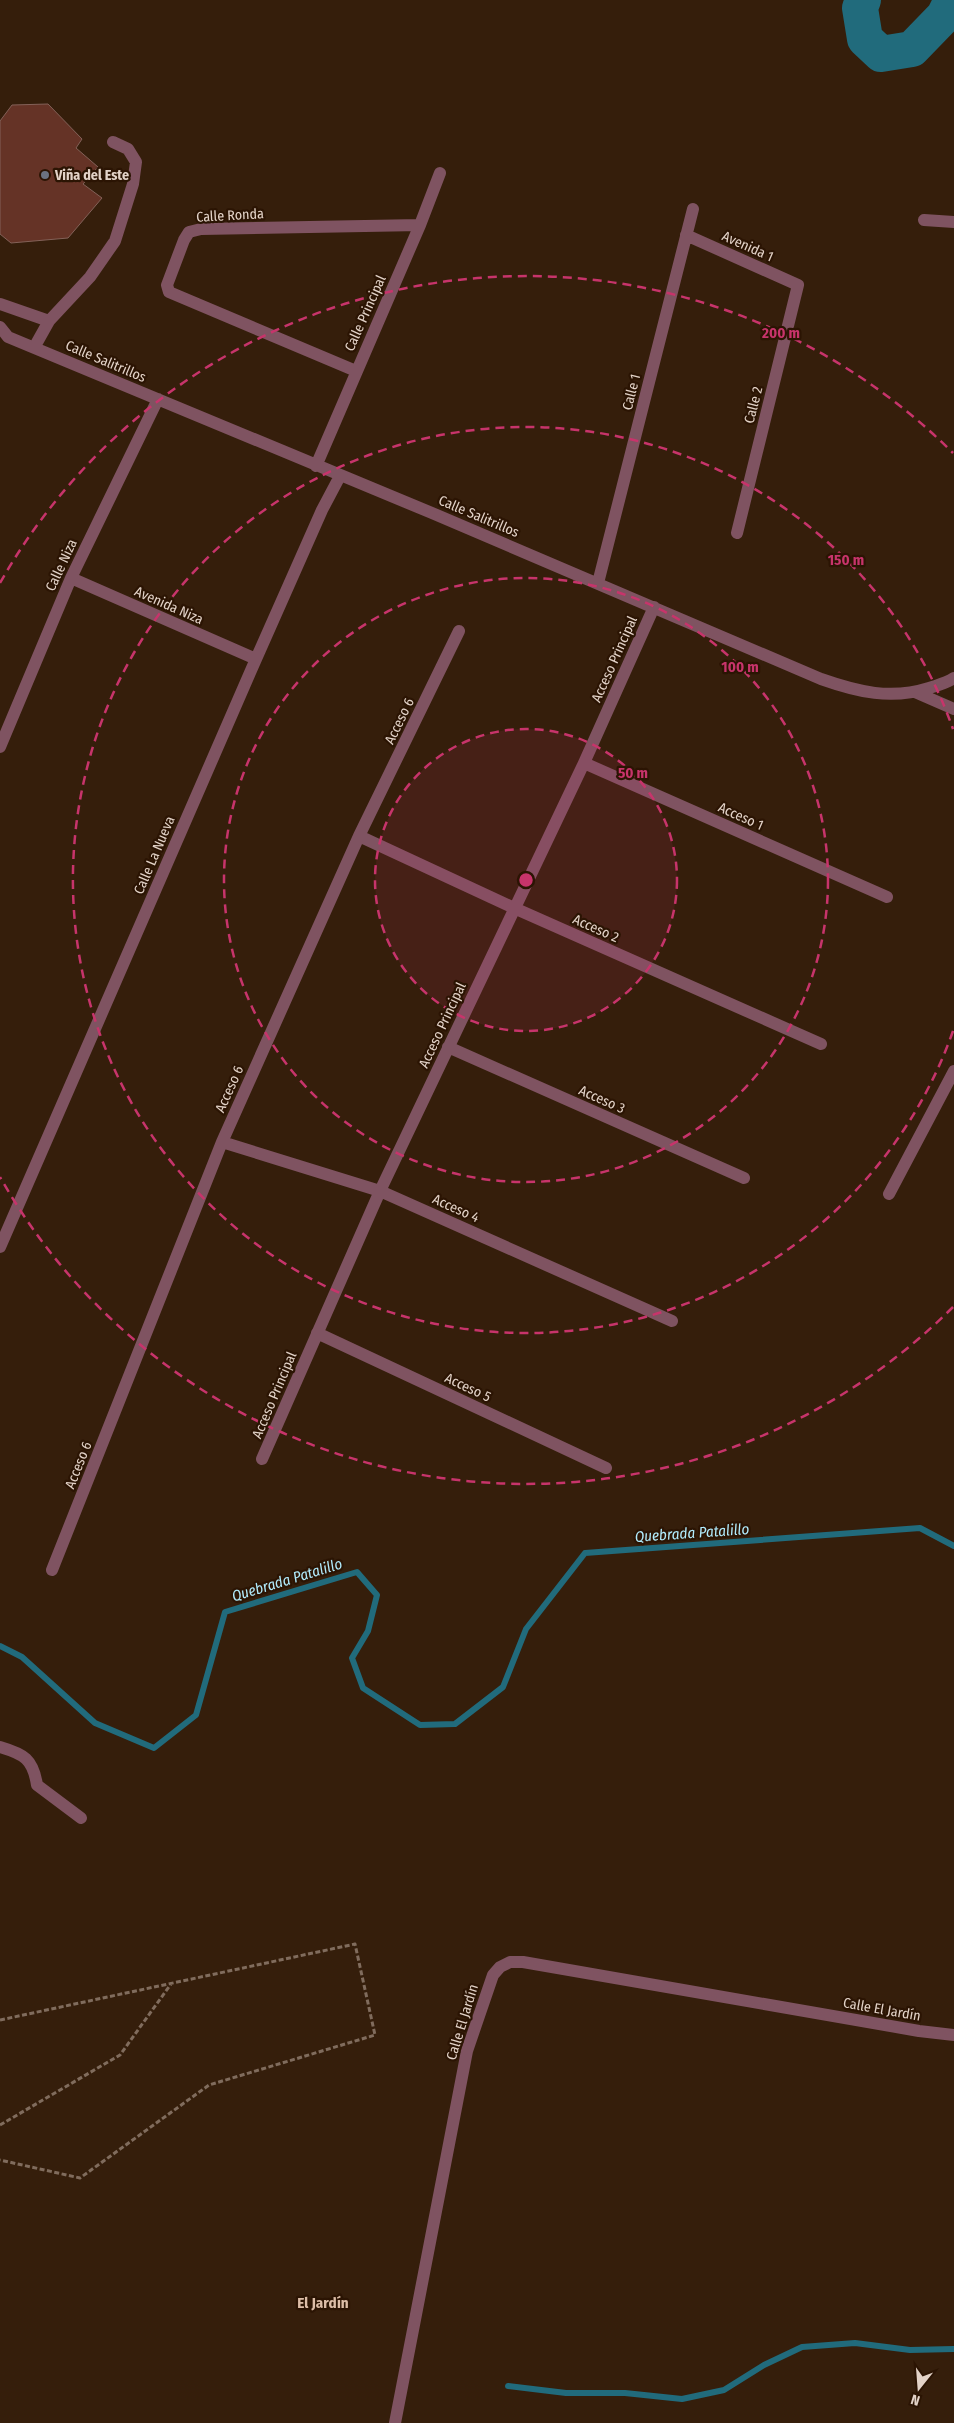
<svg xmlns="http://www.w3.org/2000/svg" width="954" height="2423" font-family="'Fira Sans Condensed',sans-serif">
	<rect width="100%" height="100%" fill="#351e0b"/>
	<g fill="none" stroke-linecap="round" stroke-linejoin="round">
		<path stroke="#216b7c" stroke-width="6" d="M0 1646 22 1657 95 1723 154 1748 196 1715 225 1612 357 1572 377 1595 368 1631 352 1658 363 1688 420 1725 455 1724 503 1687 526 1629 585 1553 920 1528 954 1546
			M508 2386 566 2393H625L682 2399 724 2390 764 2365 802 2347 855 2343 910 2350 954 2349"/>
		<path stroke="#216b7c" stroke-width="36" d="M863 0 860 8 865 39 881 54 912 49 944 16 952 0"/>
	</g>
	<path fill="#653326" stroke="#836158" d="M48 104 82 139 76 148 98 167 83 184 102 198 68 238 11 243 0 234V121L12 105Z"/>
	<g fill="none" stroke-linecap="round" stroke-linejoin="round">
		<path stroke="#806c5d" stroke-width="3" stroke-dasharray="5 2.5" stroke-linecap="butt" d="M0 2020 355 1944 375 2035 209 2085 80 2178 0 2160
			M0 2125 120 2055 171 1984"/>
		<path stroke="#7f5361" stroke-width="12" d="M924 220 954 222
			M686 235 798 285 737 533
			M0 304 49 321
			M0 327 8 337 432 513 821 679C858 692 891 700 929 688 938 685 947 683 954 678
			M35 346 49 321 90 277 115 241 133 184 136 162 128 149 113 142
			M356 371 169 292 167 285 184 240 189 232 201 229 420 225
			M316 466 420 225 440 173
			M71 578 256 659
			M598 583 693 209
			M915 692 954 709
			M0 747 71 578 158 399
			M584 763 887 897
			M359 836 514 908 821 1044
			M448 1047 744 1178
			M222 1142 380 1191 672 1321
			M889 1194 954 1071
			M0 1247 256 659 322 510 340 476
			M317 1333 606 1468
			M262 1459 380 1191 584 763 654 607
			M52 1570 222 1142 359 836 459 631
			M0 1747C24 1754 33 1759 37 1785L81 1818
			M395 2423 467 2051 493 1975 500 1967 510 1962H523L919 2031 954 2035"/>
	</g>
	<circle cx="526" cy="880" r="151" fill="#c7346b" fill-opacity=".12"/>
	<g fill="none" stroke="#c7346b" stroke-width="2.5" stroke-dasharray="9 6">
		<circle cx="526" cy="880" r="151"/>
		<circle cx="526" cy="880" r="302"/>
		<path d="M953 1031A453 453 0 1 1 953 729"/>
		<path d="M953 1307A604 604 0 0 1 0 1177M0 583A604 604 0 0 1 953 453"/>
	</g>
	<circle fill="#6b7280" stroke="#2b1403" stroke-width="2" cx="45" cy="175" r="5"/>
	<g text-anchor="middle" stroke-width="4.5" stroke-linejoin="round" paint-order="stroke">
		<g font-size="14" font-weight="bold" fill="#e3d3c8" stroke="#2b1403" text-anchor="start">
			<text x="55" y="180">Viña del Este</text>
		</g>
		<g font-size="14" fill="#e3d3c8" stroke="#2b1403">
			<text transform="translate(230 215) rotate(-3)" y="5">Calle Ronda</text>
			<text transform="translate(748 246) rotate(24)" y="5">Avenida 1</text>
			<text transform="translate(365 313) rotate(-66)" y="5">Calle Principal</text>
			<text transform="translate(106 361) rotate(23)" y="5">Calle Salitrillos</text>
			<text transform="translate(631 392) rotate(-76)" y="5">Calle 1</text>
			<text transform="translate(753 405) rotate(-76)" y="5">Calle 2</text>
			<text transform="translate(479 516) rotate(23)" y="5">Calle Salitrillos</text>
			<text transform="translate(61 565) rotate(-65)" y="5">Calle Niza</text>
			<text transform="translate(169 605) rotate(24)" y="5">Avenida Niza</text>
			<text transform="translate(614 659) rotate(-66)" y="5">Acceso Principal</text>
			<text transform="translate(399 721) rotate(-64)" y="5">Acceso 6</text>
			<text transform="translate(741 816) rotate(24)" y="5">Acceso 1</text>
			<text transform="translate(154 855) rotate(-67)" y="5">Calle La Nueva</text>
			<text transform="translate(596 928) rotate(24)" y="5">Acceso 2</text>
			<text transform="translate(442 1025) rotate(-65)" y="5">Acceso Principal</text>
			<text transform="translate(229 1089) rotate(-66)" y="5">Acceso 6</text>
			<text transform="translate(602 1099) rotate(24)" y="5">Acceso 3</text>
			<text transform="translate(456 1208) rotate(24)" y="5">Acceso 4</text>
			<text transform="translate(468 1387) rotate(25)" y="5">Acceso 5</text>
			<text transform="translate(274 1395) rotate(-67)" y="5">Acceso Principal</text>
			<text transform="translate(78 1465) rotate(-68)" y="5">Acceso 6</text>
			<text transform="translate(882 2009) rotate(10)" y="5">Calle El Jardín</text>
			<text transform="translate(462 2022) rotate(-73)" y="5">Calle El Jardín</text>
		</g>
		<g font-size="15" font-style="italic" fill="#b1ebfc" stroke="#2b1403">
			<text transform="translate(692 1533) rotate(-4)" y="5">Quebrada Patalillo</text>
			<text transform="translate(287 1580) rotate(-17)" y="5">Quebrada Patalillo</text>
		</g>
		<g font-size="15" font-weight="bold" fill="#dcbda7" stroke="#2b1403">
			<text x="323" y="2308">El Jardín</text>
		</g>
	</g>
	<circle cx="526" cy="880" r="8" fill="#c7346b" stroke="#2b1403" stroke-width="2.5"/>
	<g font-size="15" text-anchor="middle" font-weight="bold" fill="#c7346b" stroke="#2b1403" stroke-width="4.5" stroke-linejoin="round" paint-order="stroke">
		<text x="781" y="338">200 m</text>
		<text x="846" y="565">150 m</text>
		<text x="740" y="672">100 m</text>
		<text x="633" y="778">50 m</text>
	</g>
	<g transform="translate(919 2388) rotate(197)" stroke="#2b1403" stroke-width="4" paint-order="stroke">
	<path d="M0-4L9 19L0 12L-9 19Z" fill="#e3d3c8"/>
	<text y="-8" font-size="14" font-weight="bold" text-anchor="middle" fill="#e3d3c8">N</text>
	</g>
</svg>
